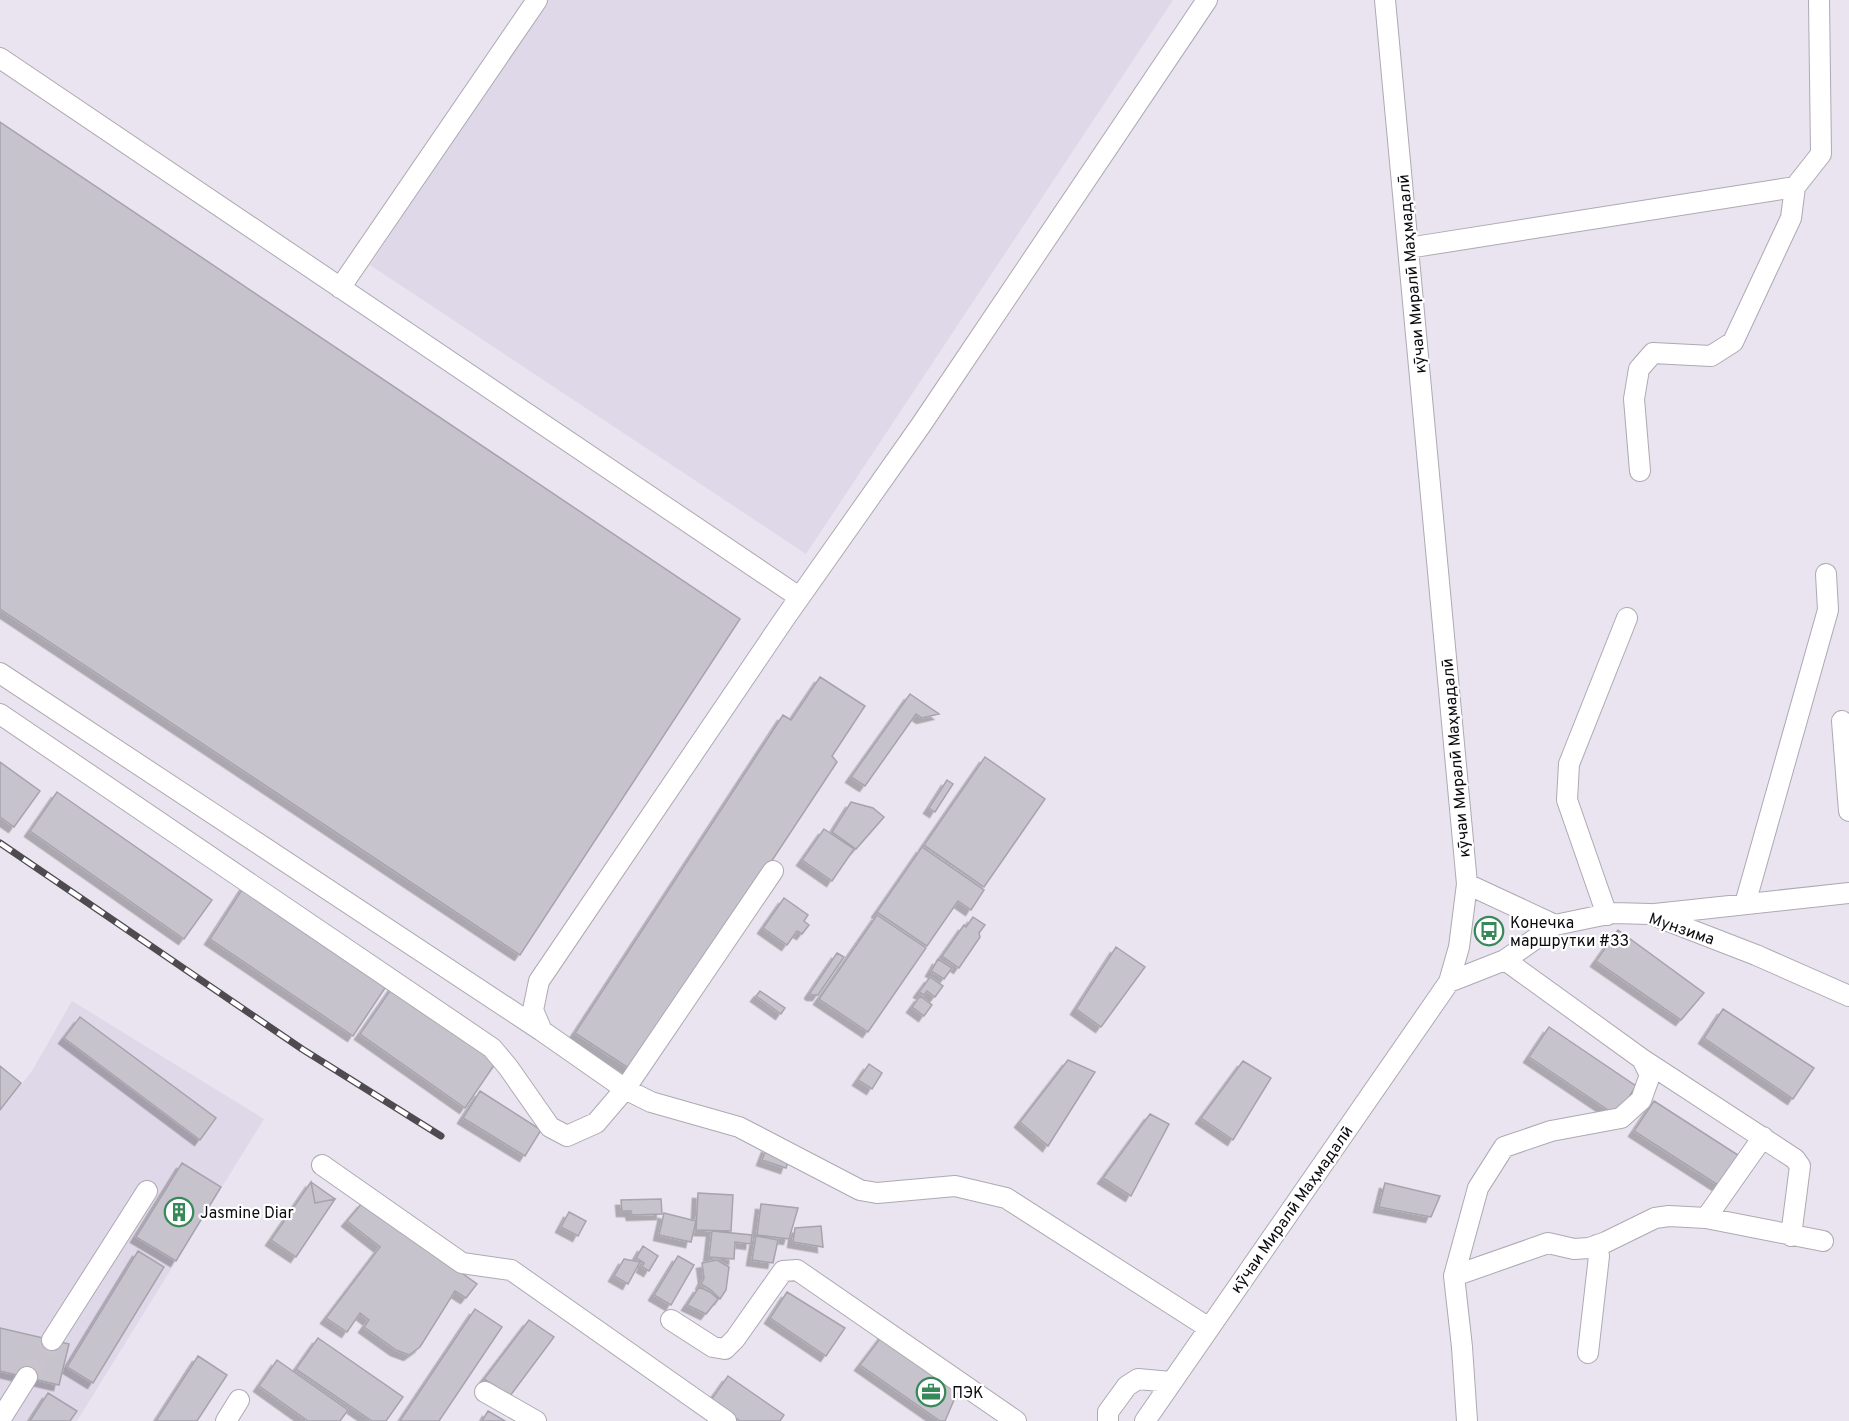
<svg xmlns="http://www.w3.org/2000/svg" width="1849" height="1421" font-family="Overpass,sans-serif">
	<defs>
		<filter id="shadow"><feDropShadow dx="-5.5" dy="5.5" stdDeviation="0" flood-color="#0004"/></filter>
	</defs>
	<rect width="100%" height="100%" fill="#e9e4ef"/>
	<path fill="#dfd8e9" d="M546 0H1173L806 554 370 265Z
		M72 1001 264 1119 77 1421H0V1112L32 1071Z"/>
	<path fill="#c7c3cd" stroke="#a7a3ad" stroke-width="1.5" filter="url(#shadow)" d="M0 122 740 619 520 955 0 609Z
		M820 677 865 706 832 756 837 762 633 1071 575 1033 783 715 791 720Z
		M910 694 939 714 922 718 916 714 865 786 851 777Z
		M985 757 1045 799 984 887 924 845Z
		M0 762 40 791 14 827 0 817Z
		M947 780 953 784 935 812 929 808Z
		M57 792 212 900 184 939 30 831Z
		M851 802 873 808 884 817 856 849 832 832Z
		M824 829 854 849 832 881 802 860Z
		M922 847 984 890 971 910 958 901 927 946 877 912Z
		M245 885 389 982 353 1036 210 939Z
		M784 898 808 915 804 921 809 925 802 934 797 931 787 945 763 928Z
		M877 915 926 948 868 1032 819 999Z
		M973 917 985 925 979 933 980 937 959 968 942 956 964 925 966 927Z
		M1618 930 1704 993 1681 1020 1596 961Z
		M1116 947 1145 967 1101 1027 1076 1009Z
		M837 953 844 957 818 995H812L810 993Z
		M938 959 952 968 944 979 931 971Z
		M930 977 943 986 935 997 927 991 924 995 919 992Z
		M394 985 499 1058 465 1108 360 1034Z
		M760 991 785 1008 781 1014 756 996Z
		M920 996 932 1005 924 1016 912 1007Z
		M1723 1009 1814 1068 1793 1099 1704 1038Z
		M80 1017 216 1118 200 1140 64 1038Z
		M1549 1027 1636 1086 1617 1116 1529 1057Z
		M1068 1060 1095 1072 1048 1146 1020 1122Z
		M1243 1061 1271 1078 1233 1140 1201 1118Z
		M869 1064 882 1073 872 1089 858 1080Z
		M0 1066 21 1083 0 1110Z
		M480 1091 541 1130 525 1156 463 1118Z
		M1654 1101 1744 1159 1721 1187 1634 1131Z
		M1150 1114 1169 1124 1131 1196 1103 1178Z
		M767 1147 791 1155 786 1168 762 1160Z
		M182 1163 221 1187 176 1261 136 1237Z
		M311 1182 335 1199 296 1257 271 1240Z
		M311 1182 315 1203 335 1199 296 1257 271 1240Z
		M1385 1183 1440 1196 1431 1217 1379 1207Z
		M698 1193 733 1195 731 1231 696 1230Z
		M661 1199 662 1214 632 1215 631 1211H622L621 1200Z
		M363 1202 477 1284 466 1298 455 1291 420 1347 409 1355 396 1350 364 1327 369 1320 360 1313 347 1332 326 1318 380 1247 347 1221Z
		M761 1204 798 1208 789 1239 757 1235Z
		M569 1212 586 1221 578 1236 561 1227Z
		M664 1213 696 1221 691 1242 659 1235Z
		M821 1226 823 1247 793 1242 795 1228Z
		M712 1231 752 1235 751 1244 735 1242 734 1259 709 1257Z
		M756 1236 778 1240 773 1263 752 1260Z
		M643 1246 658 1256 649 1271 642 1267 644 1263 636 1258Z
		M138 1251 164 1267 93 1383 67 1367Z
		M678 1256 694 1265 671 1305 654 1295Z
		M624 1259 640 1262 628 1284 614 1276Z
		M717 1260 729 1267 726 1290 720 1299 711 1290 701 1284 704 1278 702 1263Z
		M699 1287 710 1292 718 1299 706 1314 687 1305Z
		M787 1292 845 1328 826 1356 770 1318Z
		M475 1309 502 1327 439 1421H400Z
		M529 1320 554 1337 510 1396 484 1379Z
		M0 1328 69 1344 59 1385 0 1371Z
		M885 1332 960 1386 945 1421H940L860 1365Z
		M318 1338 403 1397 386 1421H372L296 1369Z
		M198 1356 227 1375 197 1421H156Z
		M277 1360 348 1410 340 1421H308L259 1386Z
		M728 1376 784 1415 780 1421H740L711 1400Z
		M48 1393 77 1411 70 1421H30Z
		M488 1411 505 1421H482Z"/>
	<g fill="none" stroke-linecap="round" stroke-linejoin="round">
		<path stroke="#c8c3cd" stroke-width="20" stroke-dasharray="20 10" stroke-linecap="butt" d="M27 1377 52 1340"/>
		<g stroke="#aea9b3" stroke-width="22">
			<path id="minor" d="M1207 0 921 425 785 618 539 981 533 1010 542 1031 625 1089 651 1102 739 1127 860 1190 877 1193 955 1186 1006 1198 1209 1328
				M0 58 799 597
				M1408 248 1795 187 1821 154 1819 0
				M340 288 537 0
				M1640 471 1634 399 1639 369 1653 353 1711 356 1733 342 1791 218 1795 187
				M0 673 542 1031
				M0 714 492 1048 508 1067 550 1127 567 1136 596 1123 625 1089 773 871
				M1842 721 1849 811
				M1467 884 1555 925
				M1745 904 1828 610 1826 574
				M1655 914 1849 893
				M1607 915 1567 800 1569 764 1627 618
				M1449 982 1505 960 1555 925 1613 913 1650 914 1756 955 1849 996
				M1642 1059 1795 1159 1800 1166 1791 1236
				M322 1165 462 1263 511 1270 726 1421
				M1706 1218 1763 1137
				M1454 1276 1548 1243 1574 1249 1589 1248 1606 1242 1655 1218 1669 1216 1706 1218 1823 1241
				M671 1320 713 1347 725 1349 735 1339 783 1271 797 1270 1016 1421
				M52 1340 147 1191
				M1588 1353 1599 1256 1597 1245
				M485 1392 536 1421
				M0 1420 27 1377
				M226 1421 239 1400
				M1108 1421V1412L1127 1386 1138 1379 1171 1382
				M1145 1421 1449 982 1459 947 1467 884 1385 0
				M1467 1421 1462 1347 1454 1276 1478 1188 1504 1147 1551 1131 1621 1118 1641 1100 1650 1075 1642 1059 1505 960"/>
		</g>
		<use href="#minor" stroke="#fff" stroke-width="20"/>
		<g stroke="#4d4a50" stroke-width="7">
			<path id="rail" d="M0 843 302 1049 441 1136"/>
		</g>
		<use href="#rail" stroke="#fff" stroke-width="4.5" stroke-dasharray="14" stroke-linecap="butt"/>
	</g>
	<defs>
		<g id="bus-ring" transform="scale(1.5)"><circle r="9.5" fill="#fff" stroke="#37895a" stroke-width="1.5"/><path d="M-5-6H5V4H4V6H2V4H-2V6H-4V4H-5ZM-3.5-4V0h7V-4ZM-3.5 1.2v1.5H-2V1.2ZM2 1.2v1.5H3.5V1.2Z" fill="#37895a"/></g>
		<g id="building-ring" transform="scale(1.5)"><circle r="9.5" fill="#fff" stroke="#37895a" stroke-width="1.5"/><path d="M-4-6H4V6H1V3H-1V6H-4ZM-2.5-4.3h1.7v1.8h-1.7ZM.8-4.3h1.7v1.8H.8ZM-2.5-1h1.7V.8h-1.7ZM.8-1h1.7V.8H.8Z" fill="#37895a"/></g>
		<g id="office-ring" transform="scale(1.5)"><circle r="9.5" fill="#fff" stroke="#37895a" stroke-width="1.5"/><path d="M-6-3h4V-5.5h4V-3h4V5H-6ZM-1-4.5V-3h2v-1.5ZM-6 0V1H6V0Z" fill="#37895a"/></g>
	</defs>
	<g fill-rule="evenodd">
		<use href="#bus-ring" x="1489" y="931"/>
		<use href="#building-ring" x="179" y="1212"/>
		<use href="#office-ring" x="931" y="1392"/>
	</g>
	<g text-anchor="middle" stroke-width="4.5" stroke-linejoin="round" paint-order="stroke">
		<g font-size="16" fill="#0d0b0f" stroke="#fff">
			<text transform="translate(1411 274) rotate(-95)" y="6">кӯчаи Миралӣ Маҳмадалӣ</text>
			<text transform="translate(1455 758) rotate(-95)" y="6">кӯчаи Миралӣ Маҳмадалӣ</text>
			<text transform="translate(1682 928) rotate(19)" y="6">Мунзима</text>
			<text transform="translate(1291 1209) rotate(-55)" y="6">кӯчаи Миралӣ Маҳмадалӣ</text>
		</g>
		<g font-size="16" fill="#0d0b0f" stroke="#fff" text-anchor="start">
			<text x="1510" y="928">Конечка<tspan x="1510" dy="18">маршрутки #33</tspan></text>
			<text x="200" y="1218">Jasmine Diar</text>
			<text x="952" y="1398">ПЭК</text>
		</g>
	</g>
</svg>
